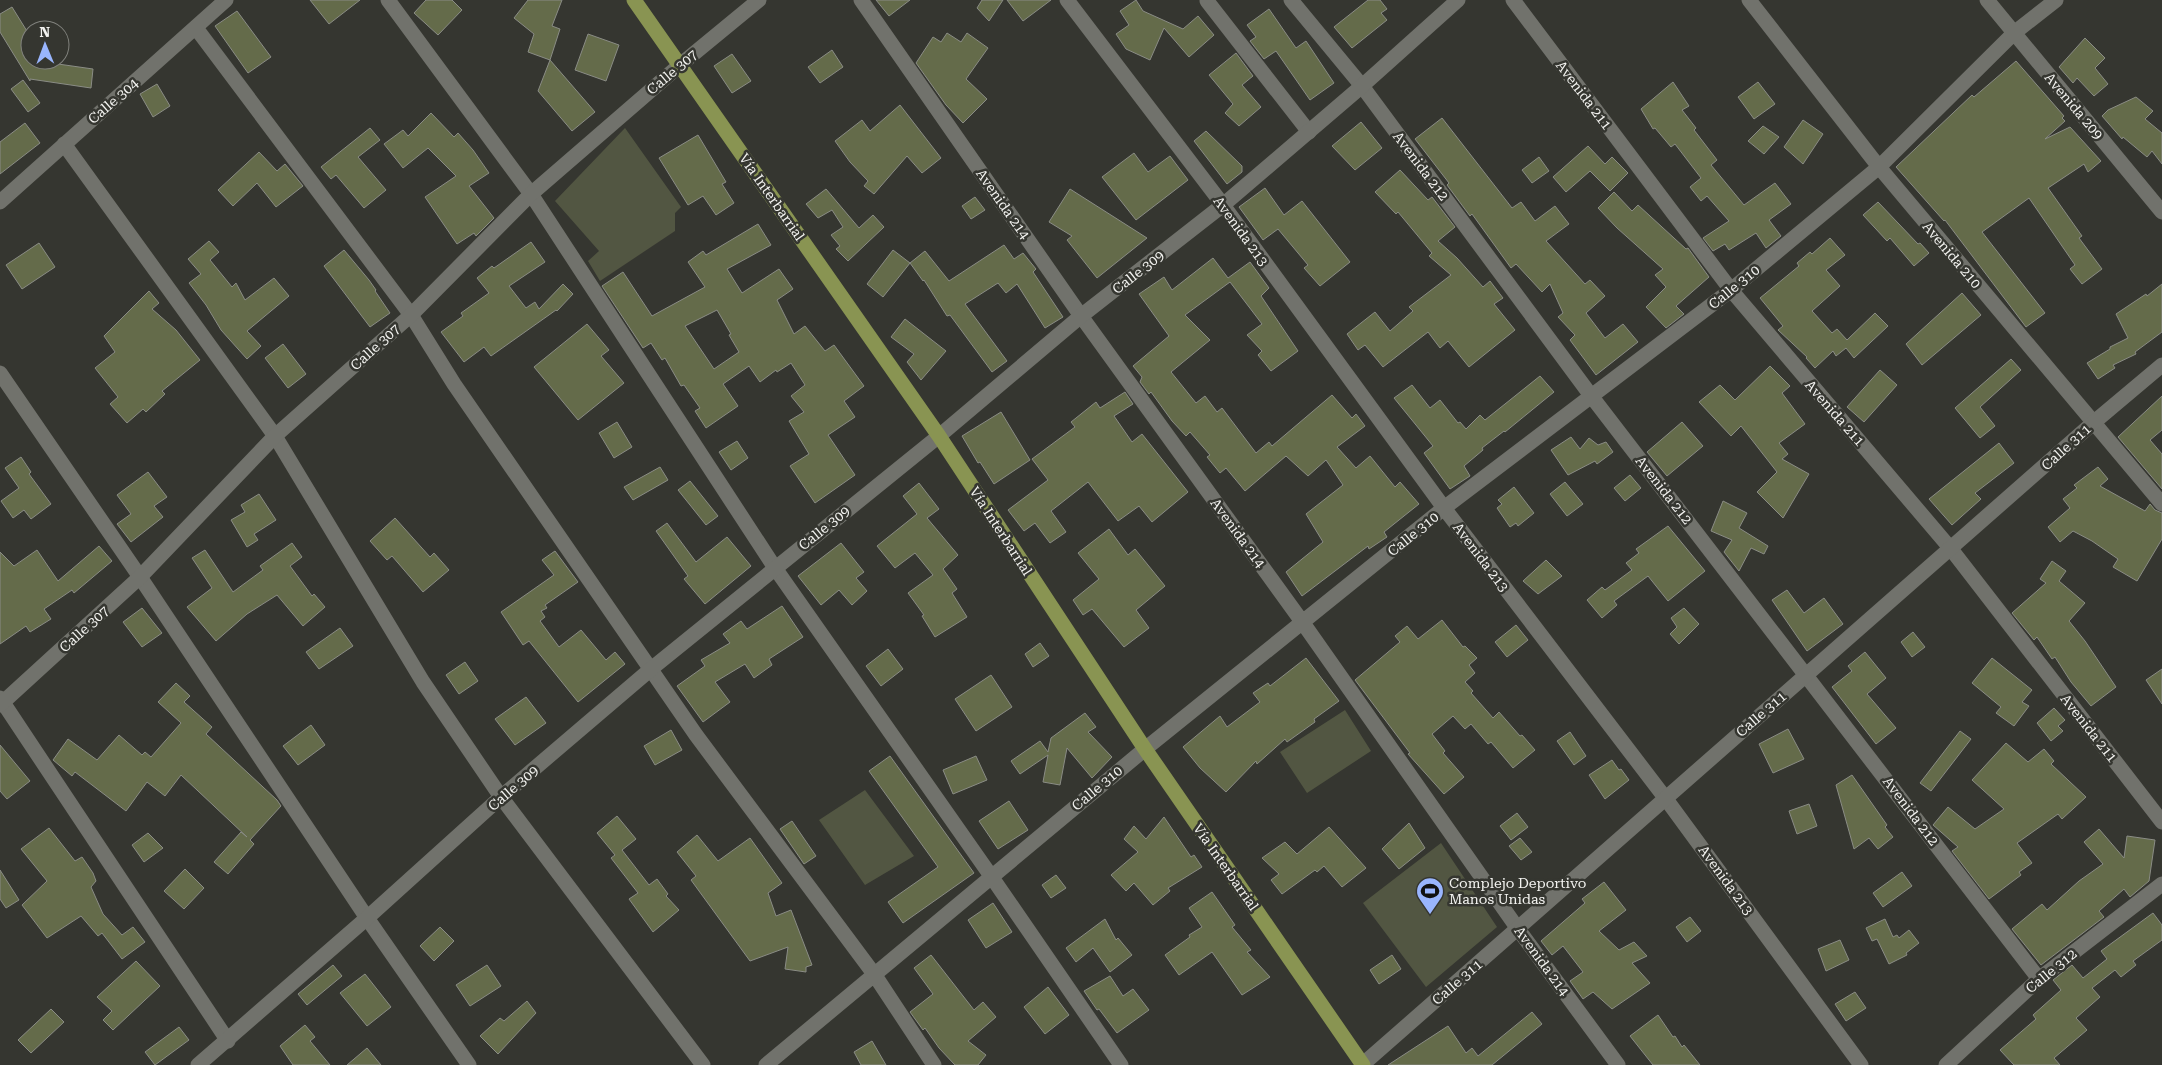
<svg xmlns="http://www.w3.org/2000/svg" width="2162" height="1065" font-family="'Roboto Serif',serif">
	<rect width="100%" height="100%" fill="#353630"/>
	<path fill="#525642" d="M625 128 681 207 675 213V231L600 281 588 261 599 251 555 201Z
		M1345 710 1371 751 1307 793 1280 752Z
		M865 790 914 856 865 885 819 820Z
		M1441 843 1497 927 1426 987 1363 903Z"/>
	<path fill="#646b4a" stroke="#8a8c85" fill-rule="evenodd" d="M310 0H360L329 24Z
		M426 0H452L462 10 438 35 414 13Z
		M528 0H562L552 26 560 29 550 60 528 52 534 34 514 18Z
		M876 0H910L889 16Z
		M982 0H1003L989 21 977 8Z
		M1007 0H1051L1023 21Z
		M1136 0 1143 11 1183 29 1198 16 1214 35 1189 57 1164 28 1150 60 1126 49 1116 34 1129 25 1120 11Z
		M1368 0H1380L1387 9 1381 13 1387 20 1352 48 1334 27Z
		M12 7 30 36V60L93 69 91 88 30 79V81L0 32V14Z
		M1269 9 1296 48 1306 41 1334 83 1310 100 1276 51 1264 59 1250 41 1256 37 1247 25Z
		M237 11 271 57 248 73 215 26Z
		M947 33 961 42 967 33 988 48 966 79 987 99 963 123 946 105 916 63 933 37 941 42Z
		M588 34 619 45 606 81 575 70Z
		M2085 38 2105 58 2095 68 2108 84 2094 96 2077 78 2073 83 2059 67Z
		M832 50 843 67 820 83 808 67Z
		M1236 53 1253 76 1242 85 1261 107 1239 126 1225 113 1233 104 1209 75Z
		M732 54 751 81 732 93 714 66Z
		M550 60 595 112 572 131 538 91Z
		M2016 61 2064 116 2062 118 2065 121 2045 139 2070 127 2101 161 2088 172 2084 164 2048 188 2082 236 2079 238 2102 269 2082 284 2070 269 2075 265 2029 198 1982 232 2045 313 2026 327 1945 220 1944 221 1896 167 1972 95 1974 97Z
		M23 80 40 103 28 112 11 89Z
		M1673 82 1689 106 1682 110 1696 128 1694 130 1717 160 1711 165 1744 205 1775 183 1791 204 1769 220 1781 236 1766 248 1756 233 1729 250 1725 244 1713 251 1703 238 1729 221 1707 196 1701 201 1690 187 1701 178 1675 144 1671 147 1655 128 1653 129 1641 109Z
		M1758 82 1775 104 1754 119 1738 97Z
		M157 84 170 106 153 117 140 94Z
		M2136 97 2153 111 2145 119 2162 133V164L2152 151 2147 157 2123 137 2122 139 2102 116 2108 110Z
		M900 105 941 158 922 173 907 156 874 194 864 186 868 181 850 162 835 141 862 120 870 131Z
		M431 113 454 137 458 133 473 150 489 173 469 186 494 218 476 236 474 233 457 244 425 197 456 176 428 148 403 168 384 144 403 130 408 136Z
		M1442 118 1512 208 1521 202 1535 221 1555 206 1569 224 1546 241 1585 284 1590 280 1605 296 1586 313 1605 338 1623 324 1638 342 1596 375 1570 340 1575 335 1558 317 1563 313 1550 284 1542 292 1516 264 1511 268 1472 214 1470 216 1447 185 1449 183 1415 139Z
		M1803 120 1823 134 1803 164 1784 147Z
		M1361 122 1382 148 1355 170 1332 146Z
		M25 123 40 143 0 174V142Z
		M1763 126 1779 137 1764 154 1748 141Z
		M370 128 380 140 358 157 386 190 364 208 336 175 331 179 321 167Z
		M1206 131 1242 166V172L1227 184 1194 141Z
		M698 135 726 182 722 184 734 203 716 215 703 196 688 205 659 158Z
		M1588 146 1605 164 1612 157 1628 173 1610 191 1590 171 1566 192 1553 177Z
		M259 152 277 171 285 164 303 186 276 207 257 183 233 206 218 190Z
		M1134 153 1148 172 1170 156 1188 180 1136 220 1102 177Z
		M1539 157 1549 171 1532 183 1522 170Z
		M1400 170 1428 200 1432 197 1455 227 1438 241 1457 258 1483 287 1490 281 1503 298 1494 304 1515 330 1469 367 1448 341 1440 348 1428 332 1383 367 1365 345 1358 350 1347 334 1375 312 1390 331 1413 311 1409 307 1451 275 1429 256 1432 253 1398 212 1396 214 1375 192Z
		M1265 188 1284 215 1302 201 1350 262 1320 286 1304 268 1308 265 1278 229 1263 240 1239 207Z
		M826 189 859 228 873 215 884 227 848 261 836 249 840 246 831 235 843 227 832 210 818 218 806 204Z
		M1070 189 1147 238 1097 278 1067 240 1072 236 1049 222Z
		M1614 192 1632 211 1638 205 1686 249 1688 248 1709 277 1676 306 1684 314 1666 328 1646 307 1666 287 1655 275 1663 269 1617 228 1598 208Z
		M975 197 985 210 971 219 962 206Z
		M1878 202 1918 244 1920 243 1929 253 1914 266 1890 238 1887 241 1863 215Z
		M758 224 771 245 727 269 742 293 779 269 793 289 777 300 794 334 805 326 825 351 834 345 864 386 844 401 855 417 828 435 855 475 815 503 790 466 809 454 789 421 804 412 791 396 805 385 791 363 777 372 776 370 760 382 749 366 723 384 738 406 706 428 695 411 700 408 684 385 681 386 665 358 662 360 651 343 643 348 602 286 623 272 652 316 705 287 688 262 703 251 706 255ZM717 310 731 334 729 335 739 352 714 369 685 326Z
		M1830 238 1845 255 1826 270 1840 286 1812 311 1832 333 1837 329 1847 340 1875 313 1888 326 1854 358 1846 348 1836 356 1833 351 1815 368 1806 358 1807 357 1778 330 1783 326 1760 298 1799 266 1797 263 1810 252 1812 254Z
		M209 241 219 252 210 260 232 287 236 283 245 300 274 278 289 296 247 331 261 346 247 359 221 330 206 305 189 283 201 274 188 259Z
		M531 242 545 262 509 286 526 308 535 302 539 309 563 284 573 294 557 311 556 310 491 356 484 347 464 362 441 332 463 316 461 313 489 293 477 278 492 266 494 268Z
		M39 243 55 267 22 289 6 265Z
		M1004 245 1014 259 1023 253 1036 269 1033 272 1063 317 1045 328 1017 284 1006 293 998 283 965 304 1007 361 992 372 950 315 947 316 924 280 923 281 910 263 925 251 949 281Z
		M344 250 369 280 376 290 375 291 390 313 370 327 324 266Z
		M893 250 910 263 883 297 867 284Z
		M1213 258 1228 278 1250 262 1269 288 1261 296 1298 351 1271 371 1258 355 1262 351 1247 335 1262 324 1230 282 1185 315 1210 340 1171 372 1196 403 1205 396 1217 412 1222 408 1256 453 1269 442 1272 446 1332 395 1352 418 1356 414 1365 426 1337 447 1356 468 1370 456 1395 487 1400 482 1419 504 1384 532 1387 537 1369 549 1368 546 1302 596 1286 572 1323 542 1306 514 1343 485 1326 460 1308 476 1286 456 1245 491 1226 468 1220 473 1207 457 1210 455 1190 432 1186 436 1172 421 1151 392 1149 394 1140 382 1142 377 1133 366 1169 336 1139 294 1164 277 1172 290Z
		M2162 284V332L2135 352 2136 354 2113 365 2115 368 2098 379 2087 363 2110 349V347L2128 338 2116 314 2146 294 2147 296Z
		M149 291 159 303 152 309 176 330 200 360 162 391 165 394 146 412 143 409 127 423 110 404 118 397 95 368 115 352 104 336Z
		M1962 293 1981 315 1922 365 1906 344Z
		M905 319 946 351 921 380 907 362 914 354 891 337Z
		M587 324 609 350 601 356 624 383 578 420 534 367Z
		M283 344 306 374 288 388 265 358Z
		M2011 359 2021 370 1980 407 1995 426 1980 438 1955 408Z
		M1770 366 1790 386 1782 393 1805 424 1779 443 1788 454 1782 459 1809 474 1783 518 1757 492 1777 472 1741 426 1731 436 1699 402 1720 385 1735 400Z
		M1880 370 1897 385 1864 422 1847 407Z
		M1540 376 1554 392 1505 432 1504 431 1482 448 1483 450 1464 466 1470 476 1450 489 1424 453 1433 446 1394 398 1412 385 1430 408 1440 400 1458 423 1460 422 1466 429 1480 415 1485 420Z
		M1125 392 1133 404 1114 416 1132 442 1142 434 1188 492 1152 522 1139 506 1118 521 1088 482 1051 511 1066 532 1050 543 1035 523 1024 531 1008 510 1048 480 1032 459 1075 427 1071 422 1096 402 1100 408Z
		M2162 396V430L2150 440 2162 454V489L2118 437Z
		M1001 412 1030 460 994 484 980 462 978 463 962 436Z
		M617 422 632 447 614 458 599 433Z
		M1682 422 1703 446 1667 476 1647 452Z
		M1571 437 1580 449 1589 438 1598 445 1606 442 1613 452 1597 464 1595 461 1568 475 1551 450Z
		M737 441 748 458 731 470 719 452Z
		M1999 443 2014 463 1975 493 1981 499 1952 525 1929 499Z
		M21 457 31 472 29 474 51 504 31 519 24 510 13 518 1 501 19 488 5 468Z
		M660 467 668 480 633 500 624 487Z
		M2098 467 2108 479 2100 486 2145 511 2150 504 2155 510 2162 513V539L2137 581 2113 567 2118 559 2092 541 2073 531 2060 542 2048 527 2070 508 2063 499 2077 488 2074 485Z
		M148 472 167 497 154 506 163 517 131 542 117 524 131 514 117 495Z
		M1630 475 1641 488 1625 501 1614 488Z
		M690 481 718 516 706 525 678 490Z
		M1565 482 1583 504 1567 516 1550 494Z
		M919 483 939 509 927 518 958 555 943 569 957 589 952 593 967 617 935 637 922 616 924 615 908 593 933 575 915 553 895 568 877 546 917 514 903 496Z
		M1514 487 1534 513 1518 526 1516 523 1510 527 1497 508 1502 504 1498 500Z
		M259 494 276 520 254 534 258 540 247 547 231 520 245 512 241 505Z
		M1723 501 1747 513 1739 528 1768 546 1764 554 1751 548 1739 571 1724 552 1732 540 1711 531Z
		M395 518 430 557 434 553 449 570 423 592 392 556 387 560 370 541Z
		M667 523 696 562 727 537 751 566 705 604 684 579 688 576 656 531Z
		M1668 526 1705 571 1668 601 1648 576 1614 601 1617 605 1602 618 1587 600 1602 587 1605 590 1632 570 1626 563 1639 553 1636 549Z
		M1109 529 1128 555 1135 549 1165 586 1136 610 1149 628 1124 647 1092 609 1083 615 1073 600 1099 579 1078 553Z
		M292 543 302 557 290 566 312 596 314 594 325 607 303 626 277 595 247 614 216 641 187 607 212 588 192 558 205 550 233 592 263 570 260 566Z
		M841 543 864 572 856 578 867 591 852 605 839 590 821 605 798 576Z
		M99 546 112 561 74 593 72 590 44 609 51 619 30 632 26 626 0 644V552L14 566 37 550 58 581Z
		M555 551 578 582 545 605 547 608 541 611 545 617 540 621 559 647 581 630 606 660 615 652 625 664 578 702 529 641 523 645 501 612 554 575 542 560Z
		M1546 560 1562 576 1538 594 1523 581Z
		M2052 561 2066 571 2059 581 2085 603 2069 621 2085 641 2116 687 2091 706 2071 682 2055 657 2052 659 2037 637 2034 640 2012 613 2046 583 2040 579Z
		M1787 590 1804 613 1824 598 1843 624 1807 651 1772 600Z
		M782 606 803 637 769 659 772 665 754 678 745 664 715 682 730 702 703 722 677 686 705 666 701 660 730 643 723 634 741 621 747 629Z
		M142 608 162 633 142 647 123 622Z
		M1684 608 1699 624 1679 644 1670 634 1677 627 1671 618Z
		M1442 620 1463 647 1465 646 1477 658 1469 665 1475 673 1465 682 1473 691 1471 693 1493 718 1499 712 1520 736 1522 735 1535 750 1513 768 1491 742 1488 744 1471 724 1465 729 1453 716 1432 734 1445 751 1443 753 1464 777 1444 794 1408 754 1410 753 1355 680 1400 642 1395 636 1407 626 1418 639Z
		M1516 625 1528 640 1507 657 1495 642Z
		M340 628 353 646 319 669 306 652Z
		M1913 632 1925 647 1912 657 1901 642Z
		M1040 643 1049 656 1033 667 1025 654Z
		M888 649 903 669 881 686 866 666Z
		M1865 652 1886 678 1867 694 1896 728 1876 744 1832 687 1852 671 1848 666Z
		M1306 658 1339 701 1314 719 1315 722 1287 742 1285 739 1257 764 1256 761 1226 792 1200 768 1183 747 1220 716 1227 727 1260 702 1253 693 1268 683 1270 686Z
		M1992 658 2032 690 2022 702 2029 706 2014 726 1996 713 2001 707 1972 683Z
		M465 662 478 681 459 694 446 675Z
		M2162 669V704L2146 680Z
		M991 675 1012 707 976 731 955 699Z
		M176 683 190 696 184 702 212 727 206 734 277 800 281 806 250 840 254 844 228 874 214 862 241 832 247 837 181 775 165 796 147 782 126 811 75 772 72 776 53 760 68 739 97 760 119 735 142 755 145 752 151 757 181 723 158 702Z
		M526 697 546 723 515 745 495 719Z
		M2054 708 2065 720 2058 726 2063 731 2051 741 2037 723Z
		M1085 713 1096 727 1088 732 1112 757 1092 778 1067 748 1060 785 1043 782 1048 755 1020 774 1011 761 1040 741 1048 752 1051 738Z
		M311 725 325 745 298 765 283 746Z
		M1788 729 1804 759 1773 773 1759 744Z
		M671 730 682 750 655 765 644 746Z
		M1960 731 1971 739 1931 791 1920 783Z
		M1570 732 1586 756 1574 765 1557 741Z
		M2006 743 2028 762 2044 749 2054 761 2051 764 2086 797 2062 819 2058 814 2017 843 2032 863 2019 872 2021 875 1989 899 1952 851 1958 847 1933 825 1948 807 1975 829 2004 809 1972 780Z
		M0 745 30 781 7 799 0 791Z
		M890 756 974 873 903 923 888 902 938 867 869 771Z
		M976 756 987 780 953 794 943 770Z
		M1612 760 1619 770 1621 769 1629 780 1605 799 1589 775Z
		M1852 775 1887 825 1885 827 1893 837 1878 849 1869 838 1854 849 1836 785Z
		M1009 801 1028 830 998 849 979 821Z
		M1809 804 1817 826 1797 834 1789 811Z
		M1517 813 1528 827 1511 840 1500 826Z
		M617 816 636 839 622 850 649 885 657 879 668 894 666 896 679 910 653 932 629 899 638 893 611 858 615 855 597 833Z
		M1164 817 1191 857 1194 855 1202 867 1168 888 1170 891 1153 905 1134 883 1126 891 1111 875 1138 852 1124 839 1134 826 1146 839Z
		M792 821 816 856 804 864 780 829Z
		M1409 823 1425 848 1399 869 1382 849Z
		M1329 827 1366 868 1342 887 1324 866 1317 872 1315 870 1282 894 1271 880 1279 874 1262 858 1285 842 1297 854Z
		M49 828 75 861 82 857 93 873 96 881 91 887 103 914 122 935 133 927 145 942 122 959 102 933 98 936 81 916 47 938 22 905 47 881 21 849Z
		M2099 829 2124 858 2127 836 2155 840 2149 881 2130 897 2124 889 2099 911 2104 917 2041 965 2012 929 2042 904 2047 910 2079 881 2103 864 2084 842Z
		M148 833 163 848 144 862 132 845Z
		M697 835 718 861 750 838 782 883 768 893 776 916 791 910 812 965 806 967V972L785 969 788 947 750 961 691 880 696 876 677 852Z
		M1520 838 1532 852 1521 860 1509 846Z
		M185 869 204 888 184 909 164 891Z
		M0 870 19 900 6 908 0 899Z
		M1902 872 1912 886 1883 907 1873 893Z
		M1056 875 1066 888 1051 898 1042 885Z
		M1604 882 1626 910 1599 931 1619 950 1634 942 1647 956 1632 963 1650 983 1612 1009 1593 992 1583 999 1570 981 1583 972 1563 946 1552 955 1541 941 1585 903 1582 899Z
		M1212 892 1235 925 1232 927 1251 950 1247 952 1270 977 1242 995 1212 952 1179 975 1165 955 1190 937 1189 935 1202 927 1189 908Z
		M993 903 1012 932 986 948 968 920Z
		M2153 913 2162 925V940L2133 961 2136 965 2121 977 2115 970 2092 988 2100 997 2076 1018 2087 1030 2054 1058 2060 1065H2014L2000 1050 2036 1019 2033 1015 2061 990 2053 980 2072 965 2083 978 2107 959 2101 951Z
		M1690 917 1701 931 1687 942 1676 927Z
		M1105 919 1116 940 1118 938 1132 955 1110 972 1093 948 1076 962 1066 948Z
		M1885 919 1893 937 1897 935 1899 938 1909 930 1919 943 1906 953 1907 955 1889 964 1877 939 1872 941 1866 928Z
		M440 927 454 941 434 961 420 946Z
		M1840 940 1849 960 1826 971 1818 949Z
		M931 955 974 1010 983 1002 996 1017 968 1041 986 1055 978 1065H955L939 1048 925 1028 923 1030 910 1012 933 994 914 968Z
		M1392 955 1401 969 1379 984 1370 970Z
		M136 961 160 986 113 1030 103 1020 112 1011 97 997Z
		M333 965 342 976 307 1005 298 994Z
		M487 965 501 986 470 1006 456 985Z
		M365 974 391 1007 367 1026 340 993Z
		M1110 976 1123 996 1133 989 1149 1010 1117 1033 1099 1009 1097 1010 1084 991Z
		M1048 987 1069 1015 1045 1034 1024 1007Z
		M1855 992 1866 1008 1846 1021 1835 1004Z
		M527 1001 536 1013 498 1054 480 1036 500 1018 504 1021Z
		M51 1009 64 1022 31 1053 18 1040Z
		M1532 1012 1542 1024 1492 1065H1388L1448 1026 1466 1053 1472 1048 1478 1056Z
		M1658 1015 1673 1037 1675 1036 1682 1047 1684 1045 1700 1065H1653L1630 1036Z
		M305 1025 315 1037 310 1041 330 1065H293L280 1046Z
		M179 1027 189 1040 155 1065 145 1052Z
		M872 1041 886 1065H861L854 1052Z
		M367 1048 381 1065H347Z"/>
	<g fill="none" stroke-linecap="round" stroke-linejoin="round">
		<path stroke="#71726c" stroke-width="15" d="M388 0 531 194 775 568 991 876 1121 1065
			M861 0 1081 316 1303 623 1518 929 1618 1065
			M1067 0 1223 205 1444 508 1666 799 1861 1065
			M1291 0 1362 86 1592 397 2039 979
			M1513 0 1731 290 1951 549 2162 822
			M1749 0 1879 167 2162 504
			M1987 0 2162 212
			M1207 1 1309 132
			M196 28 411 315 454 384 696 735 874 974 934 1065
			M64 144 275 436 423 682 501 797 703 1065
			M0 202 226 0
			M0 373 140 577 367 918 469 1065
			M0 698 228 1041
			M766 1065 1145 749 1444 508 1731 290 1879 167 2014 33 2056 0
			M1946 1065 2039 979 2162 884"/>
		<path stroke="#71726c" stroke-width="15" d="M0 705 140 577 275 436 411 315 531 194 680 65 759 0
			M198 1065 367 918 501 797 651 669 939 436 1081 316 1223 205 1362 86 1458 0
			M1362 1065 2093 423 2162 365"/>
		<path stroke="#899452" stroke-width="15" d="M634 0 939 436 1145 749 1363 1065"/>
	</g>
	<defs>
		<g id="stadium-pin" transform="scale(1.4375)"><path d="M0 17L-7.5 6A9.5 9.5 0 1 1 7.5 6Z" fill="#99b5fd" stroke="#353630"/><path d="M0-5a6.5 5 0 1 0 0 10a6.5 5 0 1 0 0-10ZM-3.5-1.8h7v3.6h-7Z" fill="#111"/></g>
	</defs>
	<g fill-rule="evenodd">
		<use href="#stadium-pin" x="1430" y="891"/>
	</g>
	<g text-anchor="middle" stroke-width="5" stroke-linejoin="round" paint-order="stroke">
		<g font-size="14" fill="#f3f3f0" stroke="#353630">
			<text transform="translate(672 72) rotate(-40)" y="5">Calle 307</text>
			<text transform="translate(1584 95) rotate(53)" y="5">Avenida 211</text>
			<text transform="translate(113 101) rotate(-41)" y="5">Calle 304</text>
			<text transform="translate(2074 106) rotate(50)" y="5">Avenida 209</text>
			<text transform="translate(1421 166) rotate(53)" y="5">Avenida 212</text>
			<text transform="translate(772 197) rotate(55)" y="5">Vía Interbarrial</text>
			<text transform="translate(1003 204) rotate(55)" y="5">Avenida 214</text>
			<text transform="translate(1241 231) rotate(54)" y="5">Avenida 213</text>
			<text transform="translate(1952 255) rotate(50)" y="5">Avenida 210</text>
			<text transform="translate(1138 272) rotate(-38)" y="5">Calle 309</text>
			<text transform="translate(1734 287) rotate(-39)" y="5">Calle 310</text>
			<text transform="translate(375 347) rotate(-42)" y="5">Calle 307</text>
			<text transform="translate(1835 413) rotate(49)" y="5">Avenida 211</text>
			<text transform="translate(2066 447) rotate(-42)" y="5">Calle 311</text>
			<text transform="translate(1664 490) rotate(52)" y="5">Avenida 212</text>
			<text transform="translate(824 528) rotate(-39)" y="5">Calle 309</text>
			<text transform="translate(1001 531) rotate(57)" y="5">Vía Interbarrial</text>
			<text transform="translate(1238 533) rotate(54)" y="5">Avenida 214</text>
			<text transform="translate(1413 534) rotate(-39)" y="5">Calle 310</text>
			<text transform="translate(1481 557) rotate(53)" y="5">Avenida 213</text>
			<text transform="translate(84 629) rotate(-42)" y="5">Calle 307</text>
			<text transform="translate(1761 714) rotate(-41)" y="5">Calle 311</text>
			<text transform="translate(2089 728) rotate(52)" y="5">Avenida 211</text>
			<text transform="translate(513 788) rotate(-41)" y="5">Calle 309</text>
			<text transform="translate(1097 788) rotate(-40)" y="5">Calle 310</text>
			<text transform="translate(1911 811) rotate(53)" y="5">Avenida 212</text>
			<text transform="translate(1226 867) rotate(55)" y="5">Vía Interbarrial</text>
			<text transform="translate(1726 880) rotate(54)" y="5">Avenida 213</text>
			<text transform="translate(1542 961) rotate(54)" y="5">Avenida 214</text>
			<text transform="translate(2051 971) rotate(-39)" y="5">Calle 312</text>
			<text transform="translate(1457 982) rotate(-41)" y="5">Calle 311</text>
		</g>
		<g font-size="14" fill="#f3f3f0" stroke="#353630" text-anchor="start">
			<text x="1449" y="888">Complejo Deportivo<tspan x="1449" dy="16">Manos Unidas</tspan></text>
		</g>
	</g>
	<g transform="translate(45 45) rotate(359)"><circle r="24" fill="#353630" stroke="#81827d"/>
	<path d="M0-4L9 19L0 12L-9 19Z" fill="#99b5fd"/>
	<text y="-8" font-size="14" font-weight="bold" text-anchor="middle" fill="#f3f3f0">N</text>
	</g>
</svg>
